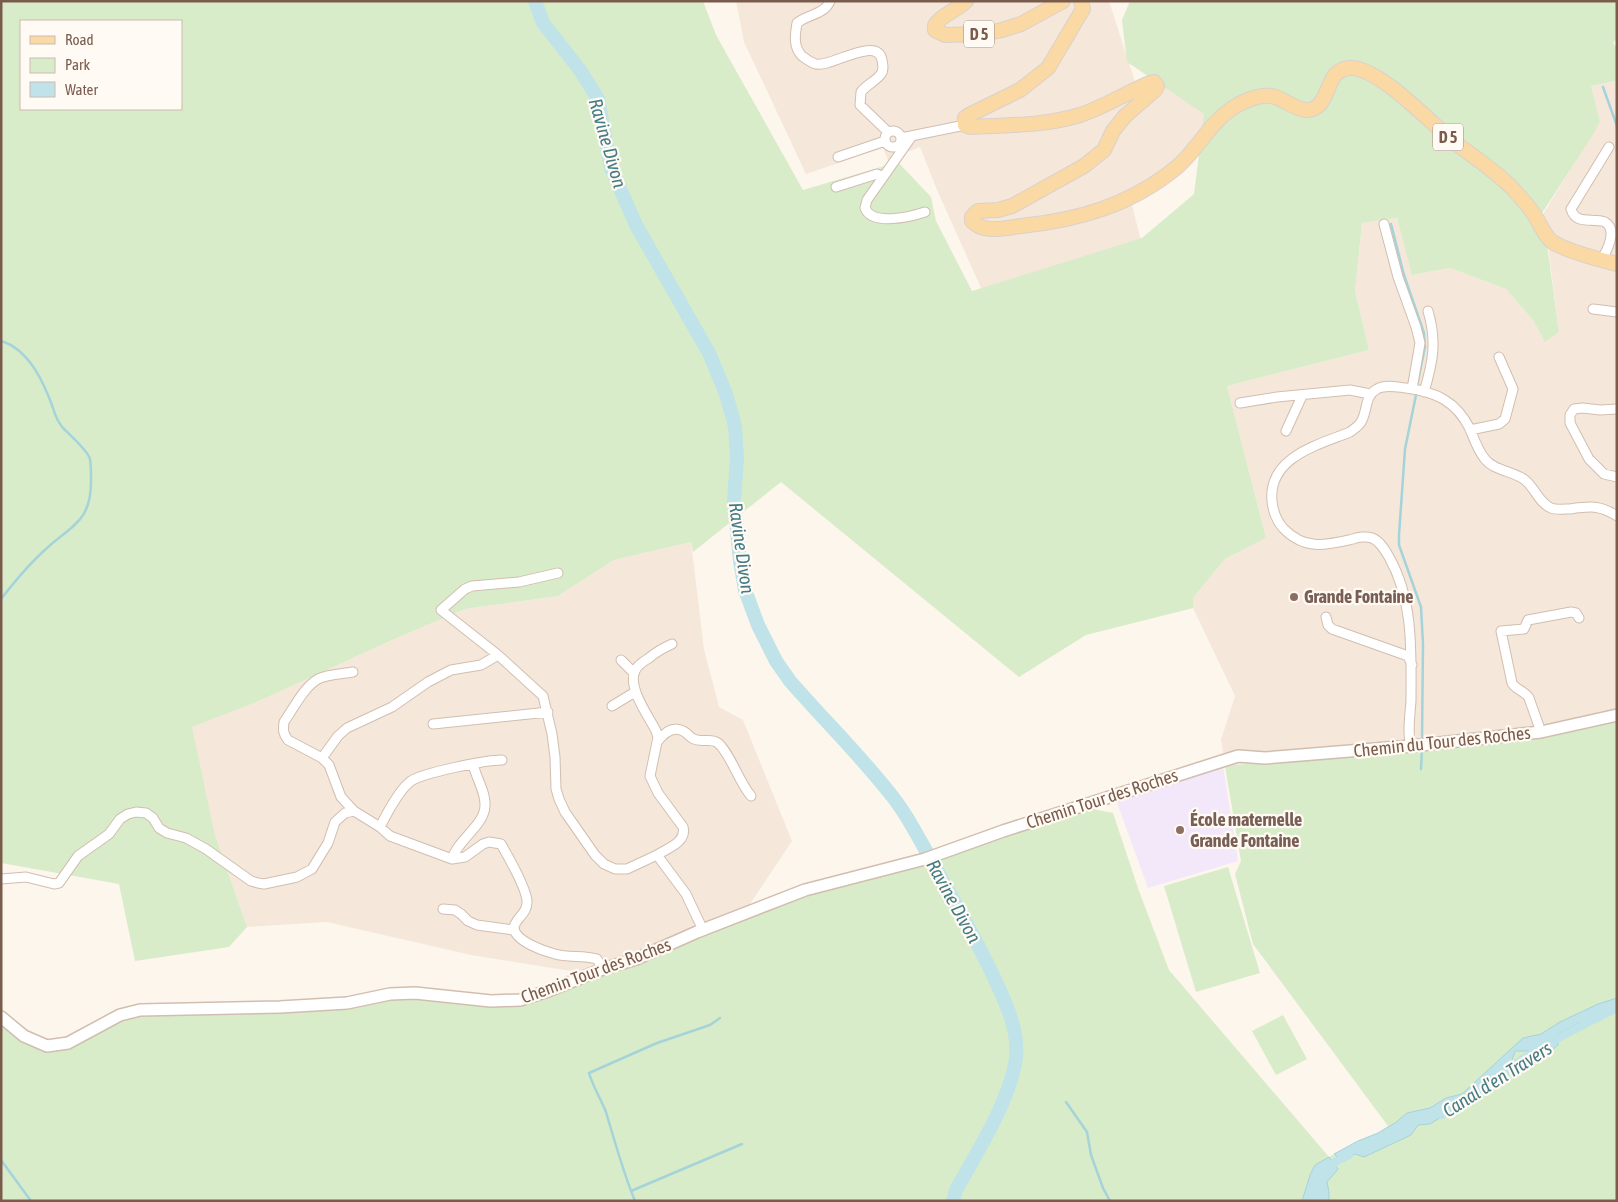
<svg xmlns="http://www.w3.org/2000/svg" width="1618" height="1202" font-family="'Asap Condensed',sans-serif">
	<rect width="100%" height="100%" fill="#fdf6ec"/>
	<path fill="#f5e8da" d="M736 1H1109L1137 88 1199 69 1213 126 1197 146 1130 197 1147 265 991 310 937 190 920 147 888 160 883 148 806 174 744 42Z
		M1617 77V720L1540 736 1225 766 1221 740 1235 696 1193 608V598L1225 559 1266 538 1227 386 1369 350 1355 291 1362 223 1397 218 1413 275 1450 268 1506 289 1533 320 1545 341 1559 332 1548 246 1540 219 1600 121 1591 86 1615 81Z
		M691 542 704 649 719 707 743 720 792 841 740 919 590 974 471 955 327 922 247 927 215 835 191 727 259 701 390 641 465 609 558 596 614 560Z"/>
	<path fill="#f3e8fa" d="M1223 766 1238 861 1148 888 1116 800Z"/>
	<path fill="#d8ecc9" fill-rule="evenodd" d="M1 1H703L716 35 803 190 898 162 931 197 936 221 972 291 1142 238 1194 194 1204 114 1127 62 1122 20 1130 1H1617V38L1613 43 1617 48V77L1615 81 1591 86 1600 121 1594 133 1533 227 1547 244 1559 332 1545 342 1533 320 1506 289 1450 268 1412 275 1397 218 1362 223 1355 291 1369 350 1227 386 1266 538 1225 559 1193 598V608L1086 635 1019 677 781 482 693 552 691 542 614 560 558 596 465 609 390 641 259 701 192 727 215 835 247 927 229 947 135 961 119 884 1 863ZM21 21H181V109H21Z
		M1617 720V1201H1V1017L47 1046 120 1015 280 1007 390 994 520 1000 805 890 1088 808 1113 813 1139 891 1169 970 1329 1157 1358 1141 1378 1133 1388 1126 1253 944 1235 874 1241 861 1225 766 1540 736Z
		M1228 867 1260 973 1196 992 1164 886Z
		M1283 1015 1307 1059 1276 1075 1252 1031Z"/>
	<path fill="#bfe3e8" stroke="#a5d3da" d="M1617 998V1008L1588 1021 1579 1023 1558 1034V1045L1551 1051H1515C1511 1064 1508 1076 1493 1077L1484 1090 1430 1124 1418 1125 1411 1135 1364 1157 1355 1154 1343 1162 1334 1154 1358 1141 1378 1133 1395 1123 1407 1113 1430 1108 1446 1098 1462 1094 1523 1038 1541 1034 1560 1022 1598 1004Z
		M1329 1157 1338 1169 1327 1182 1329 1192V1201H1302L1310 1175 1315 1165Z"/>
	<g fill="none" stroke-linecap="round" stroke-linejoin="round">
		<path stroke="#a5d3da" stroke-width="2.5" d="M1603 87 1617 126
			M1391 224 1404 275 1424 333 1425 347 1417 386
			M1 341C29 349 44 383 53 408 55 415 58 422 63 428 70 435 88 451 90 459 91 465 91 472 91 478 92 520 74 524 47 548 30 563 15 581 1 599
			M1416 395 1405 449 1399 535V545L1421 607 1423 644 1422 740
			M1421 769 1422 748
			M1066 1102 1087 1132 1091 1155 1103 1188 1110 1201
			M1 1160 31 1201
			M631 1191 742 1144
			M635 1201C623 1172 615 1142 606 1112 601 1099 593 1087 589 1073L657 1043 710 1025 720 1018"/>
		<path stroke="#bfe3e8" stroke-width="8" d="M1442 1115C1471 1101 1493 1080 1518 1062 1549 1041 1584 1025 1617 1008
			M1328 1170 1335 1162 1349 1155"/>
		<path stroke="#bfe3e8" stroke-width="14" d="M535 1 543 23 580 70 598 99 611 168 636 225 709 353 726 394 735 426 737 459 734 500 740 561 745 590 758 625 776 661 790 681C822 718 857 752 888 791 905 811 917 835 930 858 951 895 972 932 991 971 1003 997 1019 1027 1016 1057 1012 1097 976 1154 956 1190L953 1201"/>
		<g stroke="#d1beb0" stroke-width="11">
			<path id="minor" d="M830 1C824 15 808 14 797 23 795 35 793 47 802 56 806 59 811 63 816 64 830 68 877 35 882 60 883 65 884 70 881 74 876 81 866 85 861 92L860 105 888 132
				M885 139a8 8 0 1 1 16 0a8 8 0 1 1-16 0Z
				M912 136 867 200 865 208C872 226 910 217 925 212
				M901 138 965 125
				M838 157 885 141
				M836 187 877 174 883 177
				M1384 224 1398 277 1416 327 1420 343 1412 389
				M1601 260C1607 251 1618 230 1605 222 1593 217 1576 226 1571 209L1609 147
				M1593 309 1617 312
				M1424 392C1433 362 1437 341 1428 311
				M1240 403 1277 397 1350 390 1370 394
				M1617 409 1600 410 1583 408 1574 409 1570 415V423L1589 459 1604 474 1617 477
				M1470 430 1499 424 1505 419 1513 389 1499 357
				M1286 431 1302 396
				M558 573 519 582 472 586 465 589 441 610 498 655 543 696 552 734 555 757 556 789 559 799 565 812 595 855 604 864 615 869H627L657 855 686 894 703 930
				M1326 617 1328 625 1332 629 1408 656 1412 665
				M621 660 634 673
				M353 672C342 674 328 674 318 679 303 688 294 708 284 722 283 730 283 734 288 740L322 758 329 765 341 797 354 811
				M612 706 635 692
				M433 724 548 712
				M1541 732 1529 698C1525 691 1516 690 1512 683L1501 631 1524 629 1528 620 1571 612 1576 613 1579 618
				M657 742C663 734 672 725 683 731 686 732 689 736 692 738 701 744 710 737 718 743 730 753 739 782 751 796
				M1411 746C1407 733 1410 715 1411 701 1411 652 1414 601 1389 557 1385 550 1380 541 1372 538 1367 536 1358 537 1353 539 1326 545 1305 551 1283 528 1276 520 1273 511 1272 501 1268 457 1318 445 1350 432 1354 429 1359 426 1361 422 1368 411 1364 396 1377 389 1385 384 1397 387 1406 388 1436 392 1456 401 1470 429 1474 439 1478 451 1485 459 1494 471 1514 471 1525 480 1535 488 1539 503 1551 508 1556 510 1564 509 1570 509 1590 506 1600 505 1617 516
				M322 758 338 736 347 728 392 707 428 682 451 670 481 665 498 655
				M380 827C386 815 400 789 411 781 423 773 485 760 502 760
				M657 855C668 848 687 842 683 827L658 793 650 776 658 737 656 731C649 717 627 687 635 671 637 665 644 661 649 658 656 652 663 648 672 644
				M452 859C458 839 484 826 485 806 486 792 476 778 473 764
				M1 879 26 877 54 884 59 883 78 856 109 834 120 819 128 814 136 812 146 813 153 818 159 828 167 833 186 838 206 849 251 881 258 883 264 884 297 877 312 869 328 843 335 822 345 813 354 811 380 827 390 836 452 859 465 857 483 844 489 842 501 844C509 858 526 887 527 901 528 914 514 919 514 928 515 941 543 951 555 954 568 958 583 955 597 959L603 969
				M443 909 455 910 461 914 468 921 477 925 514 930"/>
		</g>
		<g stroke="#d1beb0" stroke-width="14">
			<path id="tertiary" d="M1 1017 24 1036 47 1046 68 1043 120 1015 140 1010 280 1007 347 1003 390 994 415 993 491 1001 520 1000 548 991 603 969 636 959 697 932 805 890 925 859 1003 831 1238 756 1265 758 1411 746 1541 732 1617 715"/>
		</g>
		<g stroke="#dad1cd" stroke-width="16">
			<path id="primary" d="M966 1C957 11 942 14 935 25V30L945 35 983 34 1002 30 1021 24 1063 1
				M1081 1 1083 9 1048 68 1020 90 969 115 965 118V125L970 127C1007 125 1044 126 1080 115 1104 107 1126 93 1150 83L1154 82 1157 86 1155 90 1125 116 1113 131 1104 150 1084 166 1012 206 998 210 978 211 972 217V221C984 234 1005 228 1021 226 1079 220 1131 205 1177 167 1197 150 1209 124 1231 109 1241 102 1259 94 1271 96 1285 98 1301 116 1315 108 1331 99 1326 69 1350 68 1378 67 1427 119 1448 137 1470 155 1494 169 1513 189 1520 197 1528 205 1533 213 1539 221 1543 233 1550 240 1561 250 1601 260 1617 264"/>
		</g>
		<use href="#minor" stroke="#fff" stroke-width="9"/>
		<use href="#tertiary" stroke="#fff" stroke-width="11"/>
		<use href="#primary" stroke="#fbd9a5" stroke-width="14"/>
	</g>
	<g fill="#8d6e63" stroke="#fffaf3" stroke-width="2">
		<circle cx="1294" cy="597" r="5"/>
		<circle cx="1180" cy="830" r="5"/>
	</g>
	<g text-anchor="middle" stroke-width="4.5" stroke-linejoin="round" paint-order="stroke">
		<g fill="#fffaf3" stroke="#a28b7f" stroke-width="1">
			<rect x="964" y="20.5" width="30" height="27" rx="4"/>
			<rect x="1433" y="123.5" width="30" height="27" rx="4"/>
		</g>
		<g font-size="16" font-weight="bold" fill="#7a5c4d">
			<text x="979" y="40">D 5</text>
			<text x="1448" y="143">D 5</text>
		</g>
		<g font-size="18" font-weight="bold" fill="#785e54" stroke="#fffaf3" text-anchor="start">
			<text x="1304" y="603">Grande Fontaine</text>
			<text x="1190" y="826">École maternelle<tspan x="1190" dy="21">Grande Fontaine</tspan></text>
		</g>
		<g font-size="18" fill="#7a5c4d" stroke="#fffaf3">
			<text transform="translate(1442 742) rotate(-6)" y="6">Chemin du Tour des Roches</text>
			<text transform="translate(1102 799) rotate(-18)" y="6">Chemin Tour des Roches</text>
			<text transform="translate(596 971) rotate(-20)" y="6">Chemin Tour des Roches</text>
		</g>
		<g font-size="19" font-style="italic" fill="#437c86" stroke="#fffaf3">
			<text transform="translate(608 143) rotate(74)" y="7">Ravine Divon</text>
			<text transform="translate(742 548) rotate(82)" y="7">Ravine Divon</text>
			<text transform="translate(954 901) rotate(61)" y="7">Ravine Divon</text>
			<text transform="translate(1497 1079) rotate(-32)" y="7">Canal d'en Travers</text>
		</g>
	</g>
	<rect width="1618" height="1202" fill="none" stroke="#7a5c4d" stroke-width="5"/>
	<rect x="20" y="20" width="162" height="90" fill="#fffaf3" stroke="#cabbb1"/>
	<rect x="30" y="36" width="25" height="8" fill="#fbd9a5" stroke="#cabbb1"/>
	<text x="65" y="45" font-size="15" fill="#7a5c4d">Road</text>
	<rect x="30" y="58" width="25" height="15" fill="#d8ecc9" stroke="#cabbb1"/>
	<text x="65" y="70" font-size="15" fill="#7a5c4d">Park</text>
	<rect x="30" y="82" width="25" height="15" fill="#bfe3e8" stroke="#cabbb1"/>
	<text x="65" y="95" font-size="15" fill="#7a5c4d">Water</text>
</svg>
